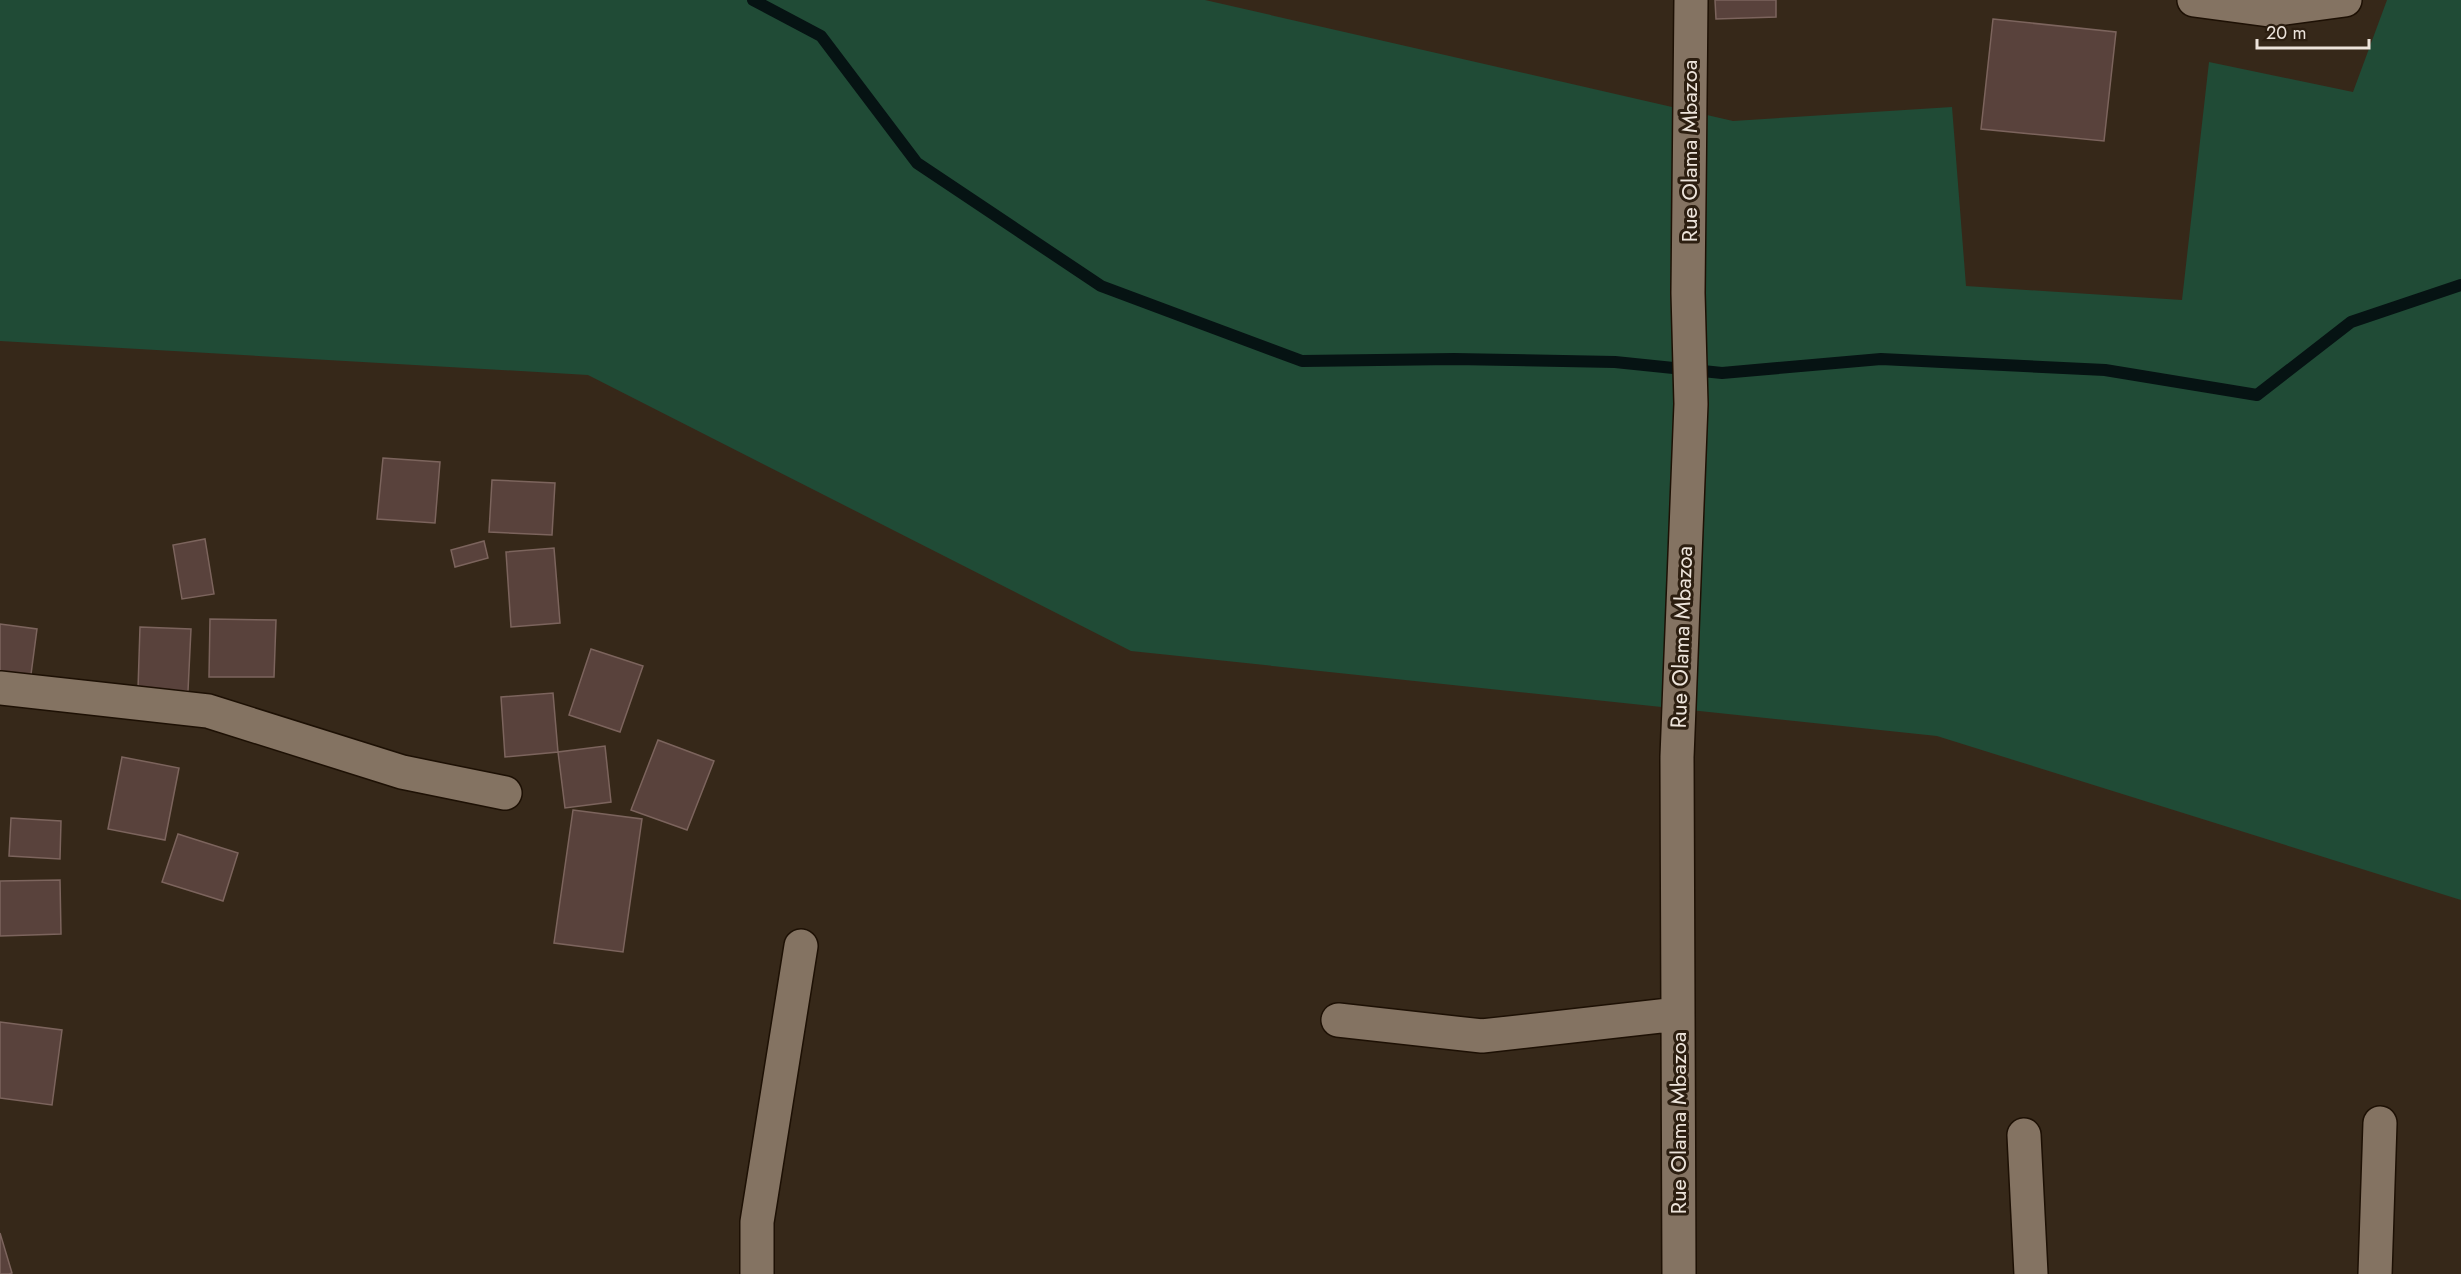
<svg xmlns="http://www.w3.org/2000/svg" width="2461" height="1274" font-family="Jost,sans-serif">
	<rect width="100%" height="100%" fill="#362819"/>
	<path fill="#204b36" d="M0 0H1205L1733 121 1952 107 1966 286 2182 300 2209 62 2353 92 2387 0H2461V900L1937 736 1131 651 588 375 0 341Z"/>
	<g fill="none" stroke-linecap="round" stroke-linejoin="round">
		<path stroke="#061313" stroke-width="12" d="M753 0 821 36 917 163 1101 286 1302 361 1454 359 1615 362 1722 373 1881 359 2105 370 2257 395 2351 322 2461 285"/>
	</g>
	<path fill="#59423c" stroke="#7c645d" stroke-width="1.5" d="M1715 0H1776V17L1716 19Z
		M1993 19 2116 32 2104 141 1981 129Z
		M383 458 440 462 435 523 377 519Z
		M492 480 555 483 552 535 489 532Z
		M205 539 214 594 182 599 173 545Z
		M484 541 488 558 455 567 451 550Z
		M554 548 560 623 511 627 506 552Z
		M210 619 276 620 274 677H209Z
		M0 624 37 629 30 682 0 678Z
		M140 627 191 629 188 691 138 689Z
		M591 649 643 666 620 732 569 715Z
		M553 693 558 752 505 757 501 697Z
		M658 740 714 761 687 830 631 810Z
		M605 746 611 802 565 808 558 752Z
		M122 757 179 768 165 840 108 829Z
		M573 810 642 819 623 952 554 943Z
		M11 818 61 821 60 859 9 856Z
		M178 834 238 853 223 901 162 882Z
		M60 880 61 934 0 936V881Z
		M0 1022 62 1030 52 1105 0 1098Z
		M0 1233 12 1273 9 1274H0Z"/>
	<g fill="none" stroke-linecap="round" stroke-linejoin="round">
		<g stroke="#1d1004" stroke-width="36">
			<path id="minor" d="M2194 0 2269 10 2345 0
				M0 688 208 711 402 772 505 793
				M1338 1020 1482 1036 1678 1014
				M2024 1135 2031 1274
				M757 1274V1222L801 946
				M1679 1274 1677 757 1691 404 1688 293 1691 0
				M2375 1274 2380 1123"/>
		</g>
		<use href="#minor" stroke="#847362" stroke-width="33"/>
	</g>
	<g text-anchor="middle" stroke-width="6" stroke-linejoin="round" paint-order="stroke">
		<g font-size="22" fill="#ede4db" stroke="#2c1e10">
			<text transform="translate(1689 151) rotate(-90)" y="8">Rue Olama Mbazoa</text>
			<text transform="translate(1681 637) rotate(-88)" y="8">Rue Olama Mbazoa</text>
			<text transform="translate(1678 1123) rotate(-90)" y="8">Rue Olama Mbazoa</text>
		</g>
	</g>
	<path d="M2257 39v9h112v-9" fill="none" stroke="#ede4db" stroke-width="3"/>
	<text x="2266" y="39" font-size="18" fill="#ede4db" stroke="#2c1e10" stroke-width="4.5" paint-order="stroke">20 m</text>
</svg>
